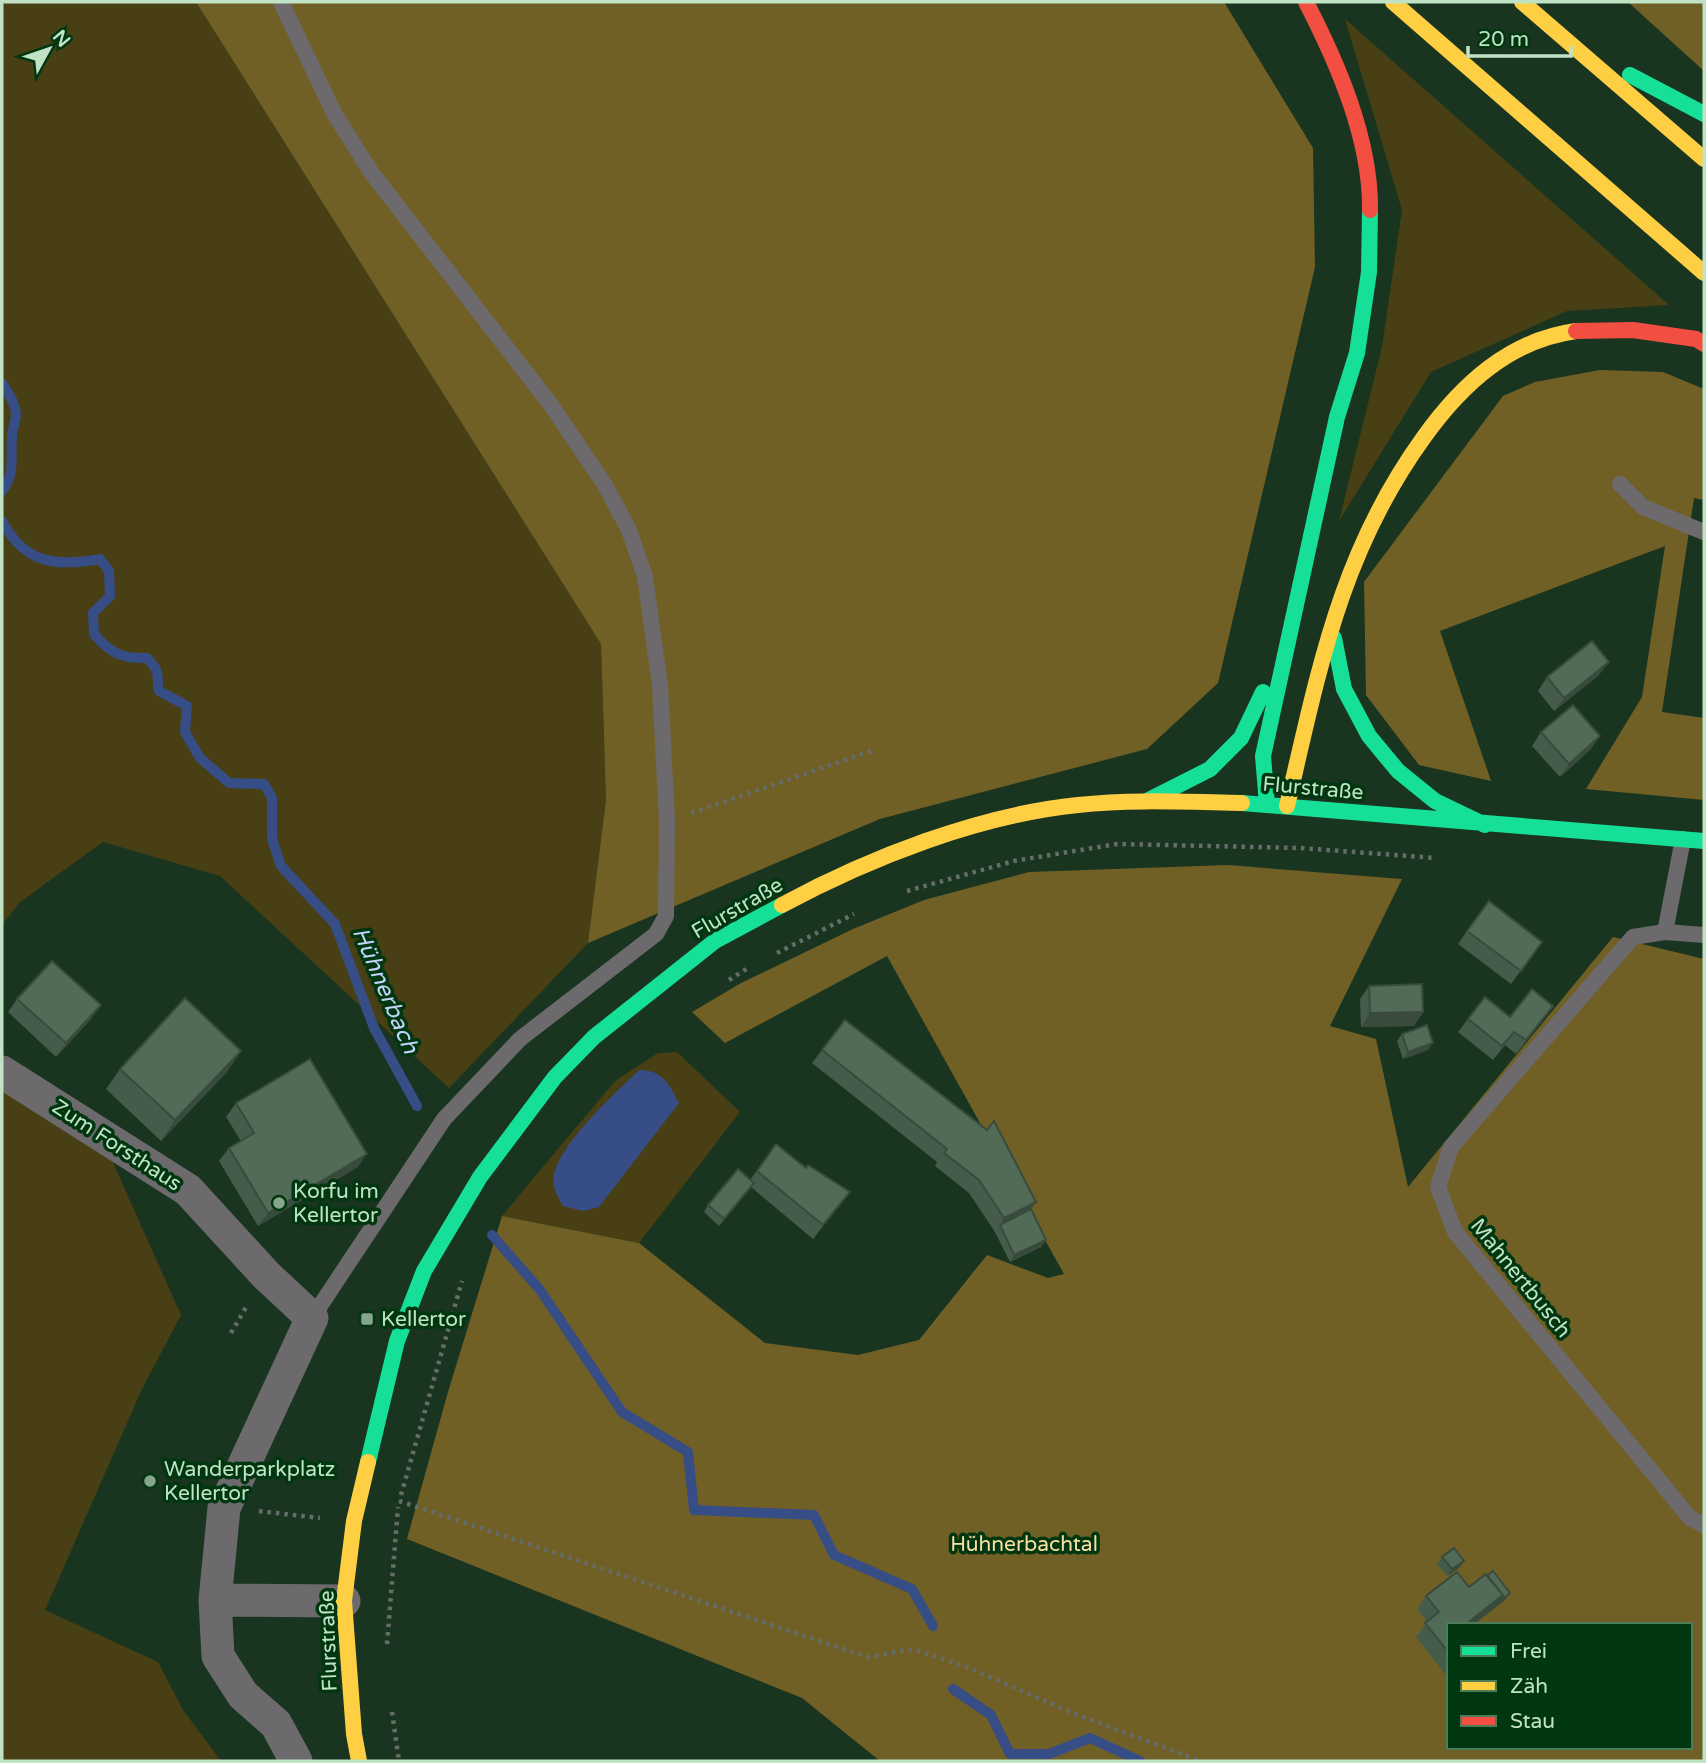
<svg xmlns="http://www.w3.org/2000/svg" width="1706" height="1763" font-family="'Varela Round',sans-serif">
	<rect width="100%" height="100%" fill="#193520"/>
	<path fill="#493f14" d="M2 2H196L601 644 606 800 588 943 449 1088 220 876 103 842 20 902 2 925Z
		M1345 19 1669 305 1567 311 1431 372 1339 521 1382 347 1402 210Z
		M677 1052 740 1112 639 1243 502 1216 615 1081 658 1053Z
		M2 1085 111 1158 181 1315 142 1389 45 1610 158 1662 183 1710 221 1761H2Z"/>
	<path fill="#716026" fill-rule="evenodd" d="M196 2H1224L1313 148 1315 267 1218 683 1147 749 880 819 588 943 606 800 601 644Z
		M1628 2H1704V71Z
		M1600 370 1663 372 1704 389V500L1694 498 1662 712 1704 718V800L1586 789 1642 697 1665 546 1440 631 1491 781 1419 765 1366 695 1364 582 1503 396 1535 382Z
		M1228 865 1402 879 1330 1026 1376 1039 1408 1187 1613 937 1704 959V1761H880L802 1698 407 1539 448 1392 502 1216 639 1243 765 1343 858 1355 919 1340 987 1255 1048 1278 1064 1274 887 956 725 1043 692 1012 741 983 853 929 924 900 1029 872ZM1449 1625H1690V1747H1449Z"/>
	<path fill="#364d85" d="M639 1070C663 1070 669 1084 679 1103L599 1207 583 1211 563 1206C560 1200 555 1192 554 1186 547 1153 617 1092 639 1070Z"/>
	<g fill="none" stroke-linecap="round" stroke-linejoin="round">
		<path stroke="#364d85" stroke-width="10" d="M2 383C8 393 15 402 16 414 16 421 12 429 12 436 10 456 16 474 2 491
			M2 521C25 564 56 567 100 559L109 571 110 596 93 613 94 634C110 653 122 659 147 658 163 675 155 673 159 691L187 706 185 732 200 758 229 783 264 784 272 798V839L281 866 335 924 374 1028 417 1106
			M492 1235 540 1290 622 1412 688 1452 694 1510 814 1515 834 1555 912 1589 933 1626
			M953 1689 991 1715 1010 1754H1049L1090 1738 1140 1761"/>
		<path stroke="#666c69" stroke-width="4.5" stroke-dasharray="3.5 5" stroke-linecap="butt" d="M691 813 871 751
			M907 891 1014 861 1117 844 1301 848 1435 858
			M777 953 854 914
			M729 980 748 968
			M231 1333 248 1304
			M401 1495 462 1281
			M399 1501 868 1657 913 1649 969 1668 1073 1713 1200 1761
			M259 1511 320 1518
			M387 1644 398 1507
			M392 1712 399 1761"/>
		<path stroke="#6d6a6e" stroke-width="16" d="M281 2 334 113 371 172 551 405 605 485 629 530 645 577 660 685 667 821 666 916 656 934 520 1039 444 1119 312 1318
			M1620 484 1643 507 1704 532
			M1683 839 1665 932 1633 937 1451 1147 1438 1187 1455 1232 1690 1518 1704 1525
			M1665 932 1704 935"/>
		<path stroke="#6d6a6e" stroke-width="33" d="M2 1072 188 1190 266 1275 312 1318 224 1508 215 1600 218 1656 243 1695 276 1724 296 1761
			M215 1600 344 1601"/>
		<path stroke="#16e098" stroke-width="16" d="M1630 75 1704 114
			M1334 638 1344 689 1369 736 1398 771 1435 801 1485 825
			M1147 801 1210 769 1241 738 1263 692
			M1242 803 1704 841
			M1267 804 1263 756 1337 417 1357 353 1369 272 1370 210
			M368 1462 397 1341 424 1271 480 1177 555 1077 594 1037 715 941 782 905"/>
		<path stroke="#ffcf43" stroke-width="16" d="M1393 2 1704 273
			M1522 2 1704 159
			M1287 806C1319 670 1340 553 1424 437 1462 384 1510 340 1576 331
			M782 905C869 858 979 815 1078 805 1132 799 1188 802 1242 803
			M359 1761 354 1734 344 1601 354 1521 368 1462"/>
		<path stroke="#f24e42" stroke-width="16" d="M1306 2C1338 64 1371 140 1370 210
			M1576 331 1633 330 1696 339 1704 344"/>
	</g>
	<path fill="#465c4a" d="M1599 675 1554 711 1538 691 1547 677Z
		M1541 732 1600 736 1590 750 1560 777 1532 746Z
		M1467 931 1542 942 1511 984 1458 944Z
		M1369 986 1423 1012 1414 1026 1361 1027 1360 999Z
		M17 999 91 1019 56 1057 8 1012Z
		M1510 1017 1543 1020 1516 1054 1505 1045 1493 1060 1458 1032 1468 1019Z
		M1402 1034 1428 1050 1403 1059 1397 1041Z
		M822 1050 1031 1209 1046 1240 1041 1247 1010 1262 995 1232 969 1193 935 1166 937 1162 812 1063Z
		M120 1069 227 1072 161 1141 106 1089Z
		M236 1103 358 1167 258 1226 219 1161 229 1148 241 1141 226 1117Z
		M776 1144 840 1205 813 1239 751 1187 719 1226 704 1212 708 1205 750 1180Z
		M1442 1557 1464 1561 1459 1568 1447 1576 1437 1564Z
		M1469 1587 1510 1593 1505 1600 1473 1625H1449V1679L1416 1637 1427 1622 1417 1609 1426 1596Z"/>
	<path fill="#394b3c" d="M1609 662 1599 675 1554 711 1564 698Z
		M1600 736 1590 750 1560 777 1569 764Z
		M101 1005 91 1019 56 1057 66 1043Z
		M1553 1006 1543 1020 1516 1054 1526 1040Z
		M1423 1012 1414 1026 1361 1027 1370 1013Z
		M1433 1043 1428 1050 1403 1059 1408 1052Z
		M241 1051 227 1072 161 1141 175 1120Z
		M367 1154 358 1167 258 1226 268 1213Z
		M850 1192 840 1205 813 1239 823 1225Z
		M1036 1202 1026 1216 1000 1225 1004 1218Z
		M1046 1240 1041 1247 1010 1262 1014 1255Z
		M1464 1561 1459 1568 1447 1576 1452 1569Z
		M1510 1593 1505 1600 1473 1625H1465L1503 1595Z"/>
	<path fill="#516b56" stroke="#394b3c" stroke-width="2" d="M1592 641 1609 662 1564 698 1547 677Z
		M1573 705 1600 736 1569 764 1541 732Z
		M1489 901 1542 942 1521 971 1467 931Z
		M52 961 101 1005 66 1043 17 999Z
		M1422 984 1423 1012 1370 1013 1369 986Z
		M1532 989 1553 1006 1526 1040 1514 1032 1502 1046 1468 1019 1485 997 1510 1017Z
		M185 998 241 1051 175 1120 120 1069Z
		M845 1020 987 1130 994 1121 1036 1202 1004 1218 979 1180 944 1153 947 1149 822 1050Z
		M1427 1025 1433 1043 1408 1052 1402 1034Z
		M310 1059 367 1154 268 1213 229 1148 254 1133 236 1103Z
		M776 1144 806 1168 808 1165 850 1192 823 1225 757 1171Z
		M738 1169 754 1183 724 1219 708 1205Z
		M1031 1209 1046 1240 1014 1255 1000 1225Z
		M1454 1548 1464 1561 1452 1569 1442 1557Z
		M1493 1571 1510 1593 1498 1602 1503 1595 1487 1576Z
		M1457 1572 1469 1587 1486 1574 1503 1595 1465 1625H1449V1653L1425 1623 1439 1612 1426 1596Z"/>
	<g fill="#86a68b" stroke="#003710" stroke-width="2.5">
		<circle cx="279" cy="1203" r="7"/>
		<rect x="360" y="1312" width="14" height="14" rx="3.5"/>
		<circle cx="150" cy="1481" r="7"/>
	</g>
	<g text-anchor="middle" stroke-width="7" stroke-linejoin="round" paint-order="stroke">
		<g font-size="21" fill="#c1e3c5" stroke="#003710">
			<text transform="translate(1313 788) rotate(5)" y="7">Flurstraße</text>
			<text transform="translate(737 908) rotate(-30)" y="7">Flurstraße</text>
			<text transform="translate(117 1145) rotate(33)" y="7">Zum Forsthaus</text>
			<text transform="translate(1521 1278) rotate(51)" y="7">Mahnertbusch</text>
			<text transform="translate(328 1641) rotate(-92)" y="7">Flurstraße</text>
		</g>
		<g font-size="21" fill="#c1e3c5" stroke="#003710" text-anchor="start">
			<text x="293" y="1198">Korfu im<tspan x="293" dy="24">Kellertor</tspan></text>
			<text x="381" y="1326">Kellertor</text>
			<text x="164" y="1476">Wanderparkplatz<tspan x="164" dy="24">Kellertor</tspan></text>
		</g>
		<g font-size="21" fill="#f8dfa1" stroke="#003710">
			<text x="1024" y="1551">Hühnerbachtal</text>
		</g>
		<g font-size="23" font-style="italic" fill="#c5d4fa" stroke="#003710">
			<text transform="translate(386 990) rotate(67)" y="8">Hühnerbach</text>
		</g>
	</g>
	<rect width="1706" height="1763" fill="none" stroke="#c1e3c5" stroke-width="7"/>
	<rect x="1447" y="1623" width="245" height="126" fill="#003710" stroke="#4d7c58" stroke-width="2"/>
	<rect x="1461" y="1646" width="35" height="10" fill="#16e098" stroke="#4d7c58" stroke-width="2"/>
	<text x="1510" y="1658" font-size="21" fill="#c1e3c5">Frei</text>
	<rect x="1461" y="1681" width="35" height="10" fill="#ffcf43" stroke="#4d7c58" stroke-width="2"/>
	<text x="1510" y="1693" font-size="21" fill="#c1e3c5">Zäh</text>
	<rect x="1461" y="1716" width="35" height="10" fill="#f24e42" stroke="#4d7c58" stroke-width="2"/>
	<text x="1510" y="1728" font-size="21" fill="#c1e3c5">Stau</text>
	<g transform="translate(49 49) rotate(50)" stroke="#003710" stroke-width="5" paint-order="stroke">
	<path d="M0-5L12 26L0 18L-12 26Z" fill="#c1e3c5"/>
	<text y="-10" font-size="19" font-weight="bold" text-anchor="middle" fill="#c1e3c5">N</text>
	</g>
	<path d="M1468 46v10h103v-10" fill="none" stroke="#c1e3c5" stroke-width="3.5"/>
	<text x="1478" y="46" font-size="21" fill="#c1e3c5" stroke="#003710" stroke-width="5" paint-order="stroke">20 m</text>
</svg>
